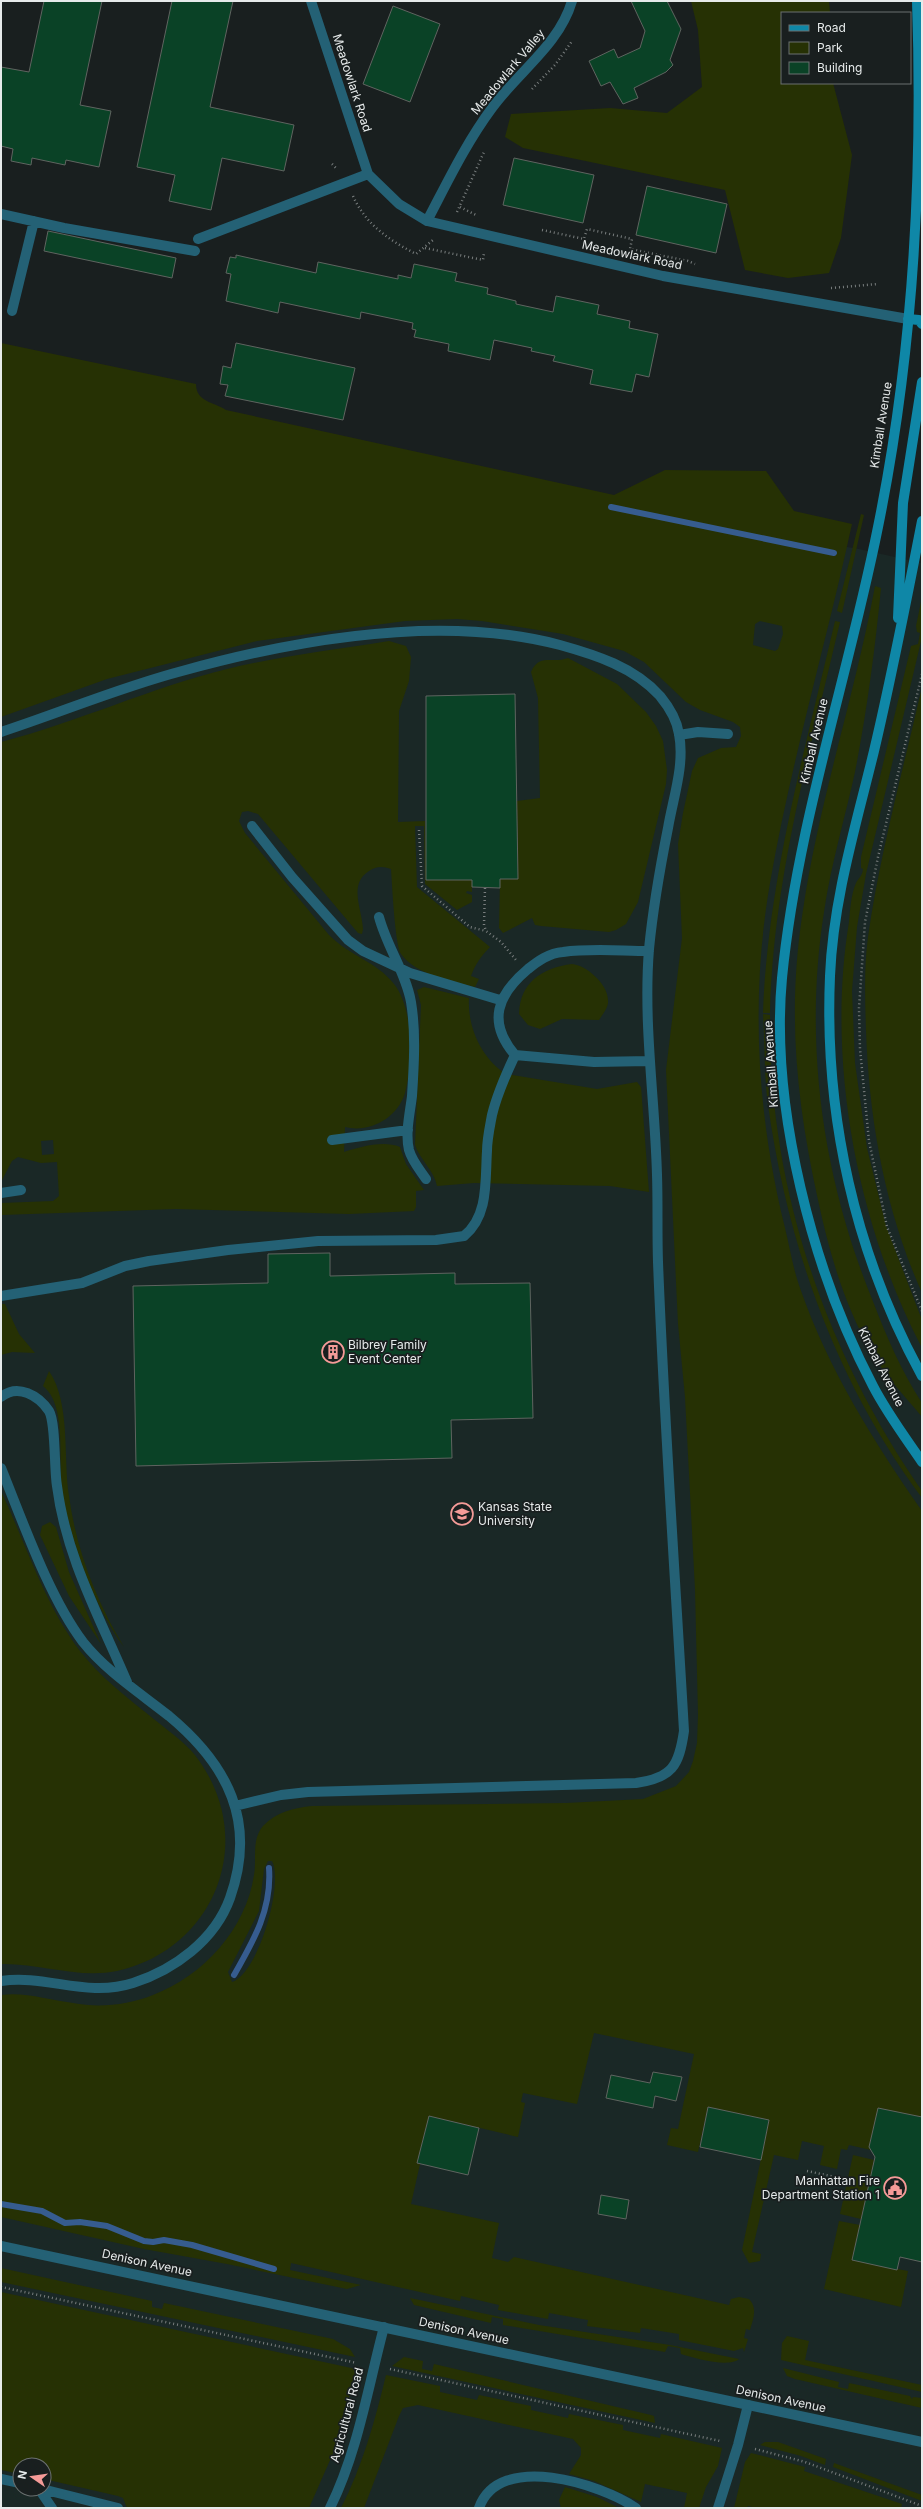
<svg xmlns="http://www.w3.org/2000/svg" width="923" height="2509" font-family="Inter,sans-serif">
	<rect width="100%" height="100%" fill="#191f1f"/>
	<path fill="#1a2826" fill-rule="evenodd" d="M1 369 685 520 859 549 922 563V2508H1ZM20 2465H44V2489H20Z"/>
	<path fill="#263104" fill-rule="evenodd" d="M691 1H829L830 13H782V83H833L852 155 841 238 829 273 788 278 745 270 725 190 523 148 505 137 511 114 610 108 667 113 702 87 698 30Z
		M1 343 196 384C196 402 214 402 226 410L614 495 665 470 766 471 794 511 852 524C826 644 791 762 770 883 750 999 757 1115 785 1228 790 1248 793 1269 800 1288 828 1369 874 1442 922 1511V2117L871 2150 849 2145 847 2150 841 2149 837 2169 820 2165 824 2146 802 2141 798 2160 774 2155 752 2252 761 2254 760 2261 749 2263 742 2250 769 2120 708 2107 698 2152 667 2145 671 2128 678 2129 694 2054 594 2033 577 2104 523 2093 521 2102 525 2103 518 2137 429 2116 417 2163 420 2164 411 2204 499 2223 492 2258 508 2262 514 2257 729 2305 731 2299 739 2297 749 2299C758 2308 753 2319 750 2330L746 2329 744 2338 748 2339 744 2352 743 2348 734 2351 679 2340V2334L641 2328 640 2333 587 2326 588 2320 549 2313 548 2319 498 2310 499 2305 461 2296 460 2301 291 2263 290 2270 361 2285 347 2289 227 2264 144 2249 1 2217V1995C26 1992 48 2000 73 2003 99 2008 128 2005 153 1995 203 1976 246 1929 254 1875 257 1859 251 1840 263 1826 276 1812 294 1808 312 1806L566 1803 643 1799 676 1786 689 1772 693 1761 697 1743 698 1715 695 1589 685 1397 678 1324 666 1070 682 938 678 844 683 813 692 771 698 758 721 748 736 747 741 736 740 727 733 722 700 710 686 702 644 662 624 651 563 634 482 621 457 619 405 621 257 641 107 679 1 717ZM760 621 782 626 783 634 778 649 775 651 753 645 755 624ZM268 1861H272C284 1884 258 1974 232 1982L228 1972 259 1911 264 1869Z
		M861 514 864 515 842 613 837 611Z
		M875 586 881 588C875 649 867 711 855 772 845 818 831 864 824 912 803 1045 823 1180 874 1304 887 1338 902 1372 922 1403V1417C905 1396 884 1375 871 1351 844 1305 829 1251 818 1200 796 1099 787 1012 803 910 819 801 855 695 875 586Z
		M922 597V637L866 874 857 927 852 991 855 1063 867 1148 886 1226 922 1320V1348C857 1224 826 1061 849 922 850 911 851 894 856 883 859 877 862 877 863 869L861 868V857L911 646 918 644 920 633 917 632 916 626Z
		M835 621 840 622C810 751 773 880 770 1013H763C768 879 805 750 835 621Z
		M389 641 406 646 411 657 409 681 399 711 398 822 425 821 427 880H472V892L467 891 466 893 472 895V902L457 910 425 884 424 826H415L417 887 490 947C481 956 475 965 471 976L479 979 475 987C452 981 416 975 401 954 395 946 392 883 391 869 383 866 376 866 369 871 348 884 362 909 363 929L362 934 358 933 258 814 248 811 242 812 239 821 245 833 329 935C350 956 377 962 394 984 414 1009 413 1064 405 1093 397 1119 369 1133 345 1127L344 1152C360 1147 383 1140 400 1147L406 1164 424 1190 416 1191V1207L414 1211 349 1214 176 1209 1 1215V1203L53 1201 59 1196 57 1162 41 1163 18 1157 12 1161 1 1182V742C78 722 150 688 227 669 279 656 335 650 389 641ZM53 1140 54 1154 42 1155 41 1141Z
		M568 658 617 684 646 712 656 726 663 741 667 770 666 784 638 902 626 924 616 930 609 932 541 926 535 925 532 918 503 933 499 928 500 879 518 878 517 801 540 798 538 698 531 672C539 653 553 664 568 658Z
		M922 687V1293C885 1210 869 1120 866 1030 865 999 864 967 868 937 880 853 903 770 922 687Z
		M572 964C586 965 608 984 608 1000 609 1007 603 1014 599 1020L562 1019 540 1029 528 1025 519 1014C520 982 542 968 572 964Z
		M424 987 469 998C467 1027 482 1059 506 1074L597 1089 637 1082 641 1087 649 1192 610 1186 474 1183 437 1186C434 1170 420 1160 415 1145L421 1005 417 990Z
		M763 1014 770 1015C768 1186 825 1351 922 1491V1498C836 1382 788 1247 768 1105 764 1075 765 1044 763 1014Z
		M1 1304H5L19 1334 35 1353 12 1352 1 1355Z
		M49 1371C71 1403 63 1459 69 1496 76 1549 96 1601 124 1647 97 1609 81 1567 69 1523 66 1510 61 1497 61 1484 59 1456 66 1404 43 1386Z
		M1 1491C26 1544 44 1603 80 1651 101 1678 129 1699 155 1720 171 1733 189 1745 200 1762 257 1844 213 1950 117 1971 78 1979 40 1963 1 1964Z
		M50 1522 56 1527 69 1572 101 1644 69 1596 40 1535 42 1526Z
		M853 2155 874 2160 861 2219 840 2214Z
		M839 2221 860 2225 852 2260 908 2271 901 2307 824 2289Z
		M1 2268 152 2301V2307L162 2309 164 2303 333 2339 350 2349 355 2357 1 2282Z
		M1 2292 356 2369 338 2442 309 2508H127L123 2498 118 2496 44 2479V2465H20V2474L1 2470Z
		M410 2298 539 2325 670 2345 739 2359C729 2368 694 2358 681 2354L680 2348 668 2346 665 2352 503 2325V2319L492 2317 491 2323 414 2305Z
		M787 2336 809 2341 805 2360 922 2385V2392L781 2360 782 2343Z
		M404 2357 423 2361 422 2369 432 2371 434 2364 651 2415 654 2416 655 2423 392 2366Z
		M783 2368 839 2382 838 2387 848 2389 849 2383 910 2396 912 2399 913 2397 922 2398V2408L795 2379 787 2376Z
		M386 2375 440 2386V2392L477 2400 479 2395 531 2406V2410L568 2418 569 2414 623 2425V2430L660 2438 661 2434 722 2448 718 2466 706 2487 699 2508H684L687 2493 645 2484 641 2502 594 2481 569 2474 581 2455V2448L573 2439 418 2405 403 2408 399 2416 364 2508H341C362 2467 375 2421 386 2375Z
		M765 2442H778L826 2459 825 2465 801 2456 760 2445Z
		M751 2453 805 2467 804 2471 902 2504 901 2508H757L748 2506 747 2508H734L745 2462Z
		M834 2463 922 2495V2501L833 2467Z
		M565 2487 597 2497 619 2508H561L559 2500Z"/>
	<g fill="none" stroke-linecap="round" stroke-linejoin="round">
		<path stroke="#365c8f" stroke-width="6" d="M611 507 834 553
			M234 1975C254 1940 272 1909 269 1868
			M1 2204 42 2211 65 2223 80 2222 107 2226 144 2241 153 2242 164 2240 192 2245 274 2269"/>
	</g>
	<path fill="#0a4226" stroke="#5f6460" d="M44 1H102L80 105 111 111 99 167 66 160 65 165 32 158 31 165 11 161 13 149 1 146V67L29 72Z
		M172 1H233L210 107 294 125 284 171 222 158 211 210 169 201 175 175 137 167Z
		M631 1H667L681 29 670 60 673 65 666 72 634 88 638 98 623 104 610 82 601 86 589 61 614 49 618 58 640 48 645 31Z
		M393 6 440 24 410 102 363 84Z
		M514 158 594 175 583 223 503 205Z
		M647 186 727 204 716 253 636 235Z
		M48 231 176 258 172 278 44 251Z
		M236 255 316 273 318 262 398 279V275L411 278 414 264 457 273 455 281 488 288 487 294 516 301V304L553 312 556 296 599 305 597 314 630 321 629 328 658 334 649 377 636 374 632 392 590 384 593 370 553 361 555 356 531 351 532 348 494 340 490 360 448 351 449 344 414 337 416 330 412 329 413 323 361 312 360 319 280 302 278 313 226 301 231 274 226 273 230 257 236 258Z
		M236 343 355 368 343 420 225 396 228 385 220 384 223 366 231 368Z
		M515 694 518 879H500V888L472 887V880H426V696Z
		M330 1253V1276L455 1273V1284L530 1283 533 1418 451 1420 452 1458 136 1466 133 1286 268 1283V1254Z
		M653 2072 682 2077 676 2101 655 2096 653 2108 606 2098 611 2075 650 2083Z
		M708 2107 769 2120 761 2160 700 2147Z
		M878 2108 922 2117V2262L900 2257 897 2270 852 2260 875 2157 869 2147Z
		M429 2116 479 2128 468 2175 417 2163Z
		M601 2195 629 2200 626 2219 598 2214Z"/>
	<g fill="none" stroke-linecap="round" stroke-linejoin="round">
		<path stroke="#797e7e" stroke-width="2.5" stroke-dasharray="1 3" stroke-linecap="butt" d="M532 89 555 65 572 41
			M332 164 337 169
			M353 196C366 225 389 240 416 254L433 240
			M460 207 476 215
			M457 212 484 152
			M542 230 584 239 587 229 632 239 630 249 688 261 695 264
			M425 248 483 260 484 253
			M831 288 878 284
			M922 674 878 857 865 922 859 1008 860 1049 869 1141 887 1227 922 1311
			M419 830 422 886 464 922 470 927 486 931
			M485 888 484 925 486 931 501 942 516 960
			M807 2171 845 2179
			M1 2287 357 2363
			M390 2369 720 2441
			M755 2449 805 2462 922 2506"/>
		<path stroke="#246175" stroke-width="10" d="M1 214 64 228 195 251
			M12 311 34 221
			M1 732C62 712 121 687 182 671 298 639 443 614 560 645 596 655 634 667 660 696 669 707 677 720 679 734 685 765 673 798 668 828 660 868 653 908 649 949 643 1024 655 1100 657 1175 658 1204 657 1233 658 1262 664 1418 675 1575 684 1731 679 1766 672 1778 636 1783L308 1792 281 1795 235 1806
			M679 735 698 732 728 734
			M252 826 292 877 348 940 363 951 410 973 500 1000
			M379 917C387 947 406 973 411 1002 416 1032 414 1065 412 1096 410 1113 405 1133 409 1150 412 1161 420 1170 426 1179
			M649 951C621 951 591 948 563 952 549 953 538 961 528 969 497 995 487 1022 515 1055L594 1062 649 1061
			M332 1140 408 1130
			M1 1193 21 1190
			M1 1296 82 1283 125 1266 149 1261 228 1250 318 1241 436 1240 464 1236C489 1216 485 1180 487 1151 487 1139 490 1126 492 1115 497 1094 506 1074 515 1055
			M1 1397C18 1383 39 1396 49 1411 56 1423 54 1470 57 1486 66 1557 100 1618 127 1682
			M1 1468C23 1522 49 1597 83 1642 106 1671 140 1693 169 1716 228 1765 257 1822 230 1898 215 1940 174 1970 133 1983 86 1998 46 1974 1 1981
			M1 2479 20 2483
			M39 2489 52 2508
			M42 2489 118 2508
			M479 2508C499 2451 601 2484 636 2508
			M718 2508 738 2445 748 2405"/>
		<path stroke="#246175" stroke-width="10" d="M311 1 368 174
			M427 221C447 183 466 143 492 108 519 71 559 45 572 1
			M198 239 368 174 399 204 427 221 663 276 908 319
			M330 2508C358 2451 368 2387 384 2327"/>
		<path stroke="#246175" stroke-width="10" d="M1 2246 922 2442"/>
		<path stroke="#0f87a7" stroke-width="10" d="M917 1C923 176 913 355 878 527 848 677 797 825 782 978 770 1107 813 1272 873 1386 887 1413 905 1437 922 1462
			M908 319 919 320 922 324
			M922 521C907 598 892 675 874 751 856 825 833 900 830 976 824 1115 855 1254 922 1376
			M898 618 903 503 922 382"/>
	</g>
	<defs>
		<g id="building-ring" transform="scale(1.15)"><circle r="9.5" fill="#191f1f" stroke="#f59b98" stroke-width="1.5"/><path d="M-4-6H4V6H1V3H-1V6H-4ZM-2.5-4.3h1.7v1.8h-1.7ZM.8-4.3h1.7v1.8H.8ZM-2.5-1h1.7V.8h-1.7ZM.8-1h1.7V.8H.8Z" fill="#f59b98"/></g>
		<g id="university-ring" transform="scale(1.15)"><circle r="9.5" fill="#191f1f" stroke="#f59b98" stroke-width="1.5"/><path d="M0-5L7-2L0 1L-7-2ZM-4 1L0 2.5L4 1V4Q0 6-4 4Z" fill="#f59b98"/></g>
		<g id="civic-ring" transform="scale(1.15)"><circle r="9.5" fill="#191f1f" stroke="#f59b98" stroke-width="1.5"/><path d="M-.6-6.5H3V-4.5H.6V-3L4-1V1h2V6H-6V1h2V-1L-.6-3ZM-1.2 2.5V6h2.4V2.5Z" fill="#f59b98"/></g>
	</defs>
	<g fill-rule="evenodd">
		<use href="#building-ring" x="333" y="1352"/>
		<use href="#university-ring" x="462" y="1514"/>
		<use href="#civic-ring" x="895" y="2188"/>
	</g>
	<g text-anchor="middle" stroke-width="3.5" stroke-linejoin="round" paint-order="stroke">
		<g font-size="12" fill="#e6eaea" stroke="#191f1f">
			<text transform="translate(508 72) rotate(-50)" y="4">Meadowlark Valley</text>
			<text transform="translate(352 83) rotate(72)" y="4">Meadowlark Road</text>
			<text transform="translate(632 255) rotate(12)" y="4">Meadowlark Road</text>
			<text transform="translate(881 425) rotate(-81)" y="4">Kimball Avenue</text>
			<text transform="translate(814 741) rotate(-77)" y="4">Kimball Avenue</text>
			<text transform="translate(771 1064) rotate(-94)" y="4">Kimball Avenue</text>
			<text transform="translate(881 1367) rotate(63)" y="4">Kimball Avenue</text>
			<text transform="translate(147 2263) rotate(12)" y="4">Denison Avenue</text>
			<text transform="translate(464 2331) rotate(12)" y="4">Denison Avenue</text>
			<text transform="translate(781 2399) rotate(12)" y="4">Denison Avenue</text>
			<text transform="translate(347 2415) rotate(-75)" y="4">Agricultural Road</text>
		</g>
		<g font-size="12" fill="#e6eaea" stroke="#191f1f" text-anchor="start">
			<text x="348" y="1349">Bilbrey Family<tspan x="348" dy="14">Event Center</tspan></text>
			<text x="478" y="1511">Kansas State<tspan x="478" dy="14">University</tspan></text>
			<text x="880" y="2185" text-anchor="end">Manhattan Fire<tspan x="880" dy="14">Department Station 1</tspan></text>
		</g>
	</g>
	<rect width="923" height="2509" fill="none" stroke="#e6eaea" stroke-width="4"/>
	<rect x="781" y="12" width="130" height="72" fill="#191f1f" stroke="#6b7070"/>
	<rect x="789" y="25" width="20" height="6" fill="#0f87a7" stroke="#6b7070"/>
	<text x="817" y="32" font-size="12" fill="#e6eaea">Road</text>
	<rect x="789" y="42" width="20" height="12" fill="#263104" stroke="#6b7070"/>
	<text x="817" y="52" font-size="12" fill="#e6eaea">Park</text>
	<rect x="789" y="62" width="20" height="12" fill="#0a4226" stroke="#6b7070"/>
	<text x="817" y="72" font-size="12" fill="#e6eaea">Building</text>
	<g transform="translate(32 2477) rotate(283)"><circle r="19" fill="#191f1f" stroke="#6b7070"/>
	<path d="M0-3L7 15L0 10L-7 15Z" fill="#f59b98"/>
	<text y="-6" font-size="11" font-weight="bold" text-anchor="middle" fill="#e6eaea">N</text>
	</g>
</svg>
